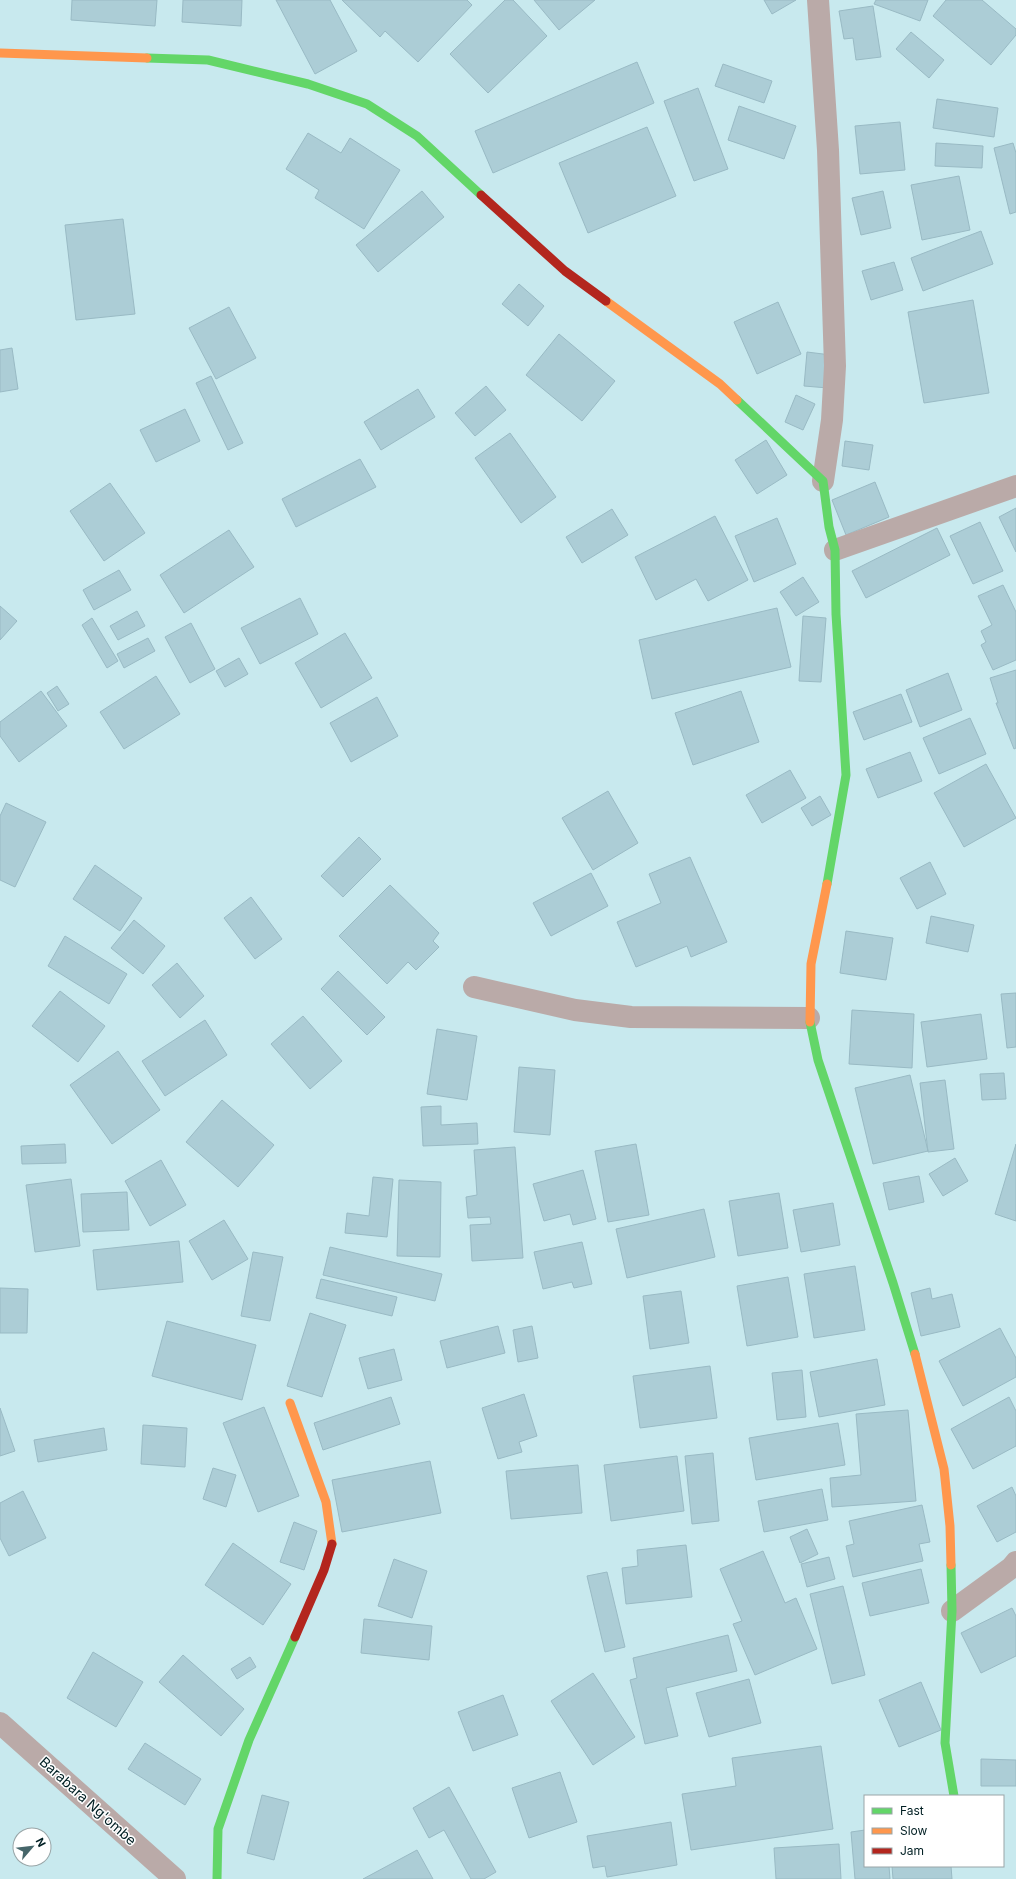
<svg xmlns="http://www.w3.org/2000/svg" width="1016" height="1879" font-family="Inter,sans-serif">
	<rect width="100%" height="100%" fill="#c8e9ee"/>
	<path fill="#accdd6" stroke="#99bac4" d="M72 0H157L155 26 71 20Z
		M183 0H242L241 26 182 22Z
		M276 0H330L357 51 315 74Z
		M342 0H467L472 5 418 62 385 31 380 37Z
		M505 0H513L547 36 488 93 450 54Z
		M534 0H595L559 30Z
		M764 0H796L772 14Z
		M876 0H928L920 21 874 4Z
		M946 0H982L1016 29V35L991 65 933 16Z
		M873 6 881 57 856 60 853 38 844 39 839 11Z
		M911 32 944 60 929 78 896 49Z
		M637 62 654 103 493 173 475 131Z
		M723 64 772 81 764 103 715 86Z
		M698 88 728 169 694 181 664 101Z
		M937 99 998 108 994 137 933 128Z
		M739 106 796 126 784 159 728 140Z
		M900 122 905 170 860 174 855 126Z
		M647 127 676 196 588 233 559 163Z
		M308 133 341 153 350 138 400 170 364 229 315 198 319 190 286 169Z
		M936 143 983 146 982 168 935 166Z
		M1013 143 1016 153V212L1010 214 994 148Z
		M959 176 970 230 922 240 911 185Z
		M422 191 444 217 378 272 356 245Z
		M883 191 891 228 861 235 852 198Z
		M123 219 135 314 76 320 65 225Z
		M981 231 993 264 923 291 911 258Z
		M894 262 903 290 871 300 862 271Z
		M519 284 544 306 528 326 502 304Z
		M973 300 989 393 924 403 908 312Z
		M778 302 801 354 757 374 734 322Z
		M229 307 256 358 216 379 189 328Z
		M559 334 615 381 582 421 526 375Z
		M12 348 18 389 0 392V350Z
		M807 352 831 355 828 388 804 386Z
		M211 376 243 443 228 450 196 383Z
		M486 386 506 410 475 436 455 413Z
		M418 389 435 417 381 450 364 422Z
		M796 395 815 404 803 430 785 422Z
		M185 409 200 441 156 462 140 430Z
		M510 433 556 497 521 523 475 458Z
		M766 440 787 475 757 494 735 460Z
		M845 441 873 445 869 470 842 466Z
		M360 459 376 487 296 527 282 499Z
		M875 482 889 517 846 535 832 500Z
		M110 483 145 533 104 561 70 511Z
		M1016 508V552L999 517Z
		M612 509 628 535 582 563 566 537Z
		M715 516 748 580 708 601 696 579 656 600 635 557Z
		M777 518 796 564 754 582 735 536Z
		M980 522 1003 571 973 584 950 536Z
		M937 528 950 555 866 598 852 571Z
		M229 530 254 567 184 613 160 575Z
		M119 570 131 590 94 610 83 590Z
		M803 577 819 602 796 616 780 592Z
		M1003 585 1016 612V660L993 670 981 645 986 642 981 631 992 625 978 596Z
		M300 598 318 634 260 664 241 628Z
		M0 606 17 621 0 640Z
		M777 608 791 667 652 699 639 640Z
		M137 611 145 626 118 640 110 626Z
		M803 616 826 618 821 682 799 681Z
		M92 618 118 661 107 668 82 625Z
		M191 623 215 669 190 683 165 637Z
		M345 633 372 678 321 708 295 663Z
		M148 638 155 651 124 668 117 654Z
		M239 658 248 674 225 687 216 671Z
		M1016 670V748L1014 749 996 703H998L990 678Z
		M948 673 962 710 920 727 906 690Z
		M156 676 180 714 124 749 100 712Z
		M57 686 69 704 58 711 47 693Z
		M41 691 67 726 19 762 0 736V722Z
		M741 691 759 742 693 765 675 713Z
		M901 694 912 722 864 740 853 712Z
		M377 697 398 736 351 762 330 723Z
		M970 718 986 754 939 774 923 738Z
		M910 752 922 781 878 798 866 769Z
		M986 764 1016 818 964 847 934 793Z
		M790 770 806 798 762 823 746 795Z
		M608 791 638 843 593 870 562 818Z
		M820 796 831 815 812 826 801 808Z
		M6 803 46 822 15 887 0 880V816Z
		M359 837 381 859 343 897 321 876Z
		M690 857 727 942 691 957 687 946 636 967 617 922 661 903 649 874Z
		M930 862 946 894 917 909 900 878Z
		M95 865 142 898 120 931 73 899Z
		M591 873 608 906 551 936 533 903Z
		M390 885 439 933 433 941 439 947 416 970 408 962 387 984 339 936Z
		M251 897 282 939 255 959 224 918Z
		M931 916 974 925 968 952 926 943Z
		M134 920 165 946 143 974 111 948Z
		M846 931 893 938 886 980 840 973Z
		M65 936 127 974 109 1004 48 966Z
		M177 963 204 996 180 1018 152 985Z
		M338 971 385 1017 367 1035 321 989Z
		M60 991 105 1026 78 1062 32 1026Z
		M1016 993V1047L1007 1048 1001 994Z
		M852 1010 914 1014 912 1068 849 1064Z
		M981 1014 987 1059 927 1067 921 1022Z
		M303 1016 342 1061 310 1089 271 1044Z
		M205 1020 227 1055 165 1096 142 1061Z
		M437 1029 477 1036 467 1100 427 1094Z
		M118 1051 160 1110 112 1144 70 1085Z
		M519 1067 555 1070 550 1135 514 1132Z
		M1004 1073 1006 1099 982 1100 980 1074Z
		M910 1075 928 1151 873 1164 855 1088Z
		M945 1080 954 1149 928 1152 920 1083Z
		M222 1100 274 1145 238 1187 186 1142Z
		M441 1106V1125L477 1123 478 1144 423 1146 421 1107Z
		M65 1144 66 1163 22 1164 21 1146Z
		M636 1144 649 1215 608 1222 595 1151Z
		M1016 1144V1221L995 1214Z
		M515 1147 523 1258 472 1261 470 1225 491 1224 490 1217 468 1218 466 1197 477 1195 474 1150Z
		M955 1158 968 1181 943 1196 929 1174Z
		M161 1160 186 1205 150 1226 125 1181Z
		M583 1170 596 1219 573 1225 570 1214 544 1221 533 1184Z
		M919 1176 924 1202 889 1210 883 1183Z
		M373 1177 393 1179 387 1237 345 1233 347 1213 369 1216Z
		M71 1179 80 1246 35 1252 26 1185Z
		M399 1180 441 1182 440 1257 397 1256Z
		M127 1192 129 1230 83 1232 81 1194Z
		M779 1193 788 1248 738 1256 729 1201Z
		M833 1203 840 1245 801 1252 793 1210Z
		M704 1209 715 1257 627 1278 616 1229Z
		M224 1220 248 1259 212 1280 189 1241Z
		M179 1241 183 1282 97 1290 93 1250Z
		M582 1242 592 1284 574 1288 572 1282 543 1289 534 1252Z
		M330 1247 442 1274 435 1301 323 1275Z
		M253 1252 283 1257 270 1321 241 1316Z
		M855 1266 865 1330 814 1338 804 1274Z
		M788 1277 798 1337 747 1346 737 1286Z
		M321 1279 397 1297 392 1316 316 1298Z
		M0 1288 28 1289 27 1333H0Z
		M930 1288 932 1299 952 1294 960 1327 921 1336 911 1293Z
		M681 1291 689 1343 650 1349 643 1296Z
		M310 1313 346 1325 322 1397 287 1386Z
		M167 1321 256 1345 242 1400 152 1376Z
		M498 1326 505 1353 447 1368 440 1341Z
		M532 1326 538 1358 518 1362 513 1330Z
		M1000 1328 1016 1358V1377L963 1406 939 1361Z
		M394 1349 402 1380 368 1389 359 1358Z
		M877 1359 885 1405 819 1417 810 1372Z
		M710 1366 717 1418 640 1428 633 1376Z
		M802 1370 806 1417 777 1420 772 1373Z
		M524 1394 537 1436 519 1442 522 1452 498 1459 482 1408Z
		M391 1397 400 1424 323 1450 314 1423Z
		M1009 1397 1016 1411V1446L973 1469 951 1429Z
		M264 1407 299 1496 258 1512 223 1423Z
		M0 1408 15 1451 0 1456Z
		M908 1410 916 1501 832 1507 830 1478 861 1475 856 1414Z
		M838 1423 845 1465 756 1480 749 1438Z
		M143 1425 187 1428 185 1467 141 1464Z
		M104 1428 107 1450 38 1462 34 1440Z
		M713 1453 719 1521 692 1524 685 1456Z
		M677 1456 684 1511 611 1521 604 1465Z
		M430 1461 441 1513 342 1532 332 1480Z
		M578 1465 582 1513 511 1519 506 1471Z
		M213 1468 236 1475 226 1507 203 1499Z
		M1012 1487 1016 1496V1532L997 1542 977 1506Z
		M822 1489 828 1520 764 1532 758 1501Z
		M23 1491 46 1538 9 1556 0 1538V1503Z
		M922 1505 930 1542 919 1544 923 1561 853 1577 846 1546 854 1544 849 1521Z
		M294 1522 317 1531 304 1570 280 1562Z
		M807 1529 818 1554 800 1563 790 1537Z
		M233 1543 291 1584 263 1625 205 1585Z
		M686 1545 692 1597 626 1604 622 1568 638 1566 637 1550Z
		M763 1551 785 1603 796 1598 817 1649 755 1675 733 1624 742 1621 720 1569Z
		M829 1557 835 1579 807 1587 801 1564Z
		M394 1559 427 1571 412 1618 378 1606Z
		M921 1569 929 1603 870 1616 862 1583Z
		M607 1572 625 1647 605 1652 587 1576Z
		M843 1586 865 1675 832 1684 810 1594Z
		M1012 1608 1016 1616V1656L981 1673 961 1633Z
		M364 1619 432 1626 429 1660 361 1653Z
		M728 1635 737 1671 666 1688 678 1736 645 1744 630 1680 637 1678 633 1658Z
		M93 1652 143 1682 116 1727 67 1698Z
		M183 1655 244 1709 221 1736 159 1682Z
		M250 1657 256 1667 237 1679 231 1669Z
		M593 1673 635 1737 593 1765 551 1701Z
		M749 1679 761 1723 709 1737 696 1693Z
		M921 1682 941 1730 899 1747 879 1700Z
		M503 1695 518 1735 473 1751 458 1712Z
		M145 1743 201 1779 185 1805 128 1769Z
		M821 1746 833 1829 691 1850 682 1794 736 1786 732 1758Z
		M981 1759 1016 1760V1786H981Z
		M560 1772 577 1822 529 1838 512 1788Z
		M449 1787 496 1872 484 1879H471L444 1830 429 1838 413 1808Z
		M262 1795 289 1802 274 1860 247 1853Z
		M671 1822 677 1865 607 1877 605 1866 593 1868 587 1836Z
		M865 1830V1866H889L890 1879H855L851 1832Z
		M839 1844 841 1879H776L774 1848Z
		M417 1850 433 1879H363Z
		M892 1866H951L952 1879H893Z"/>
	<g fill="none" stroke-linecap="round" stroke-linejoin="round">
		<path stroke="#baaaa8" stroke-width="22" d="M818 0 828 150 835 366 832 420 823 481
			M835 550 1016 486
			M474 987 575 1010 631 1017 809 1018
			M952 1611 1011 1568 1016 1562
			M0 1723 175 1879"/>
		<path stroke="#63d668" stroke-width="9" d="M147 58 208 60 308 84 367 104 417 136 481 195
			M737 400 823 481 829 527 835 550 836 614 846 775 827 884
			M810 1022 818 1060 893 1283 915 1354
			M951 1565 952 1611 945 1743 954 1796
			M217 1879 218 1829 249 1740 295 1637"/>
		<path stroke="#ff974d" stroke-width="9" d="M0 53 147 58
			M606 301 720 384 737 400
			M810 1022 811 964 827 884
			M915 1354 944 1469 950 1526 951 1565
			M290 1403 326 1502 332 1544"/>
		<path stroke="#b3261e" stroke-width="9" d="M481 195 565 271 606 301
			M295 1637 324 1570 332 1544"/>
	</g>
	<g text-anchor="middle" stroke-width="3" stroke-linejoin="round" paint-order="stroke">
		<g font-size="14" fill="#001f23" stroke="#fff">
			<text transform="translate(88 1801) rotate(42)" y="5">Barabara Ng'ombe</text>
		</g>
	</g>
	<rect x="864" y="1795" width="140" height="72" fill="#ffffff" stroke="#99a5a7"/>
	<rect x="872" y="1808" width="20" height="6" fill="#63d668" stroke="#99a5a7"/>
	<text x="900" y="1815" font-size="12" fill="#001f23">Fast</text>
	<rect x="872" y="1828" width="20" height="6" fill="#ff974d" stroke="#99a5a7"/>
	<text x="900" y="1835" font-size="12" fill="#001f23">Slow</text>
	<rect x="872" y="1848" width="20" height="6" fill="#b3261e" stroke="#99a5a7"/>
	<text x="900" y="1855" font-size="12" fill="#001f23">Jam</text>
	<g transform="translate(32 1847) rotate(62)"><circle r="19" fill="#ffffff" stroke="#99a5a7"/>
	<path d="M0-3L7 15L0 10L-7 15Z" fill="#46666a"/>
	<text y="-6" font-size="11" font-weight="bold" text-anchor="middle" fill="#001f23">N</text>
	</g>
</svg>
